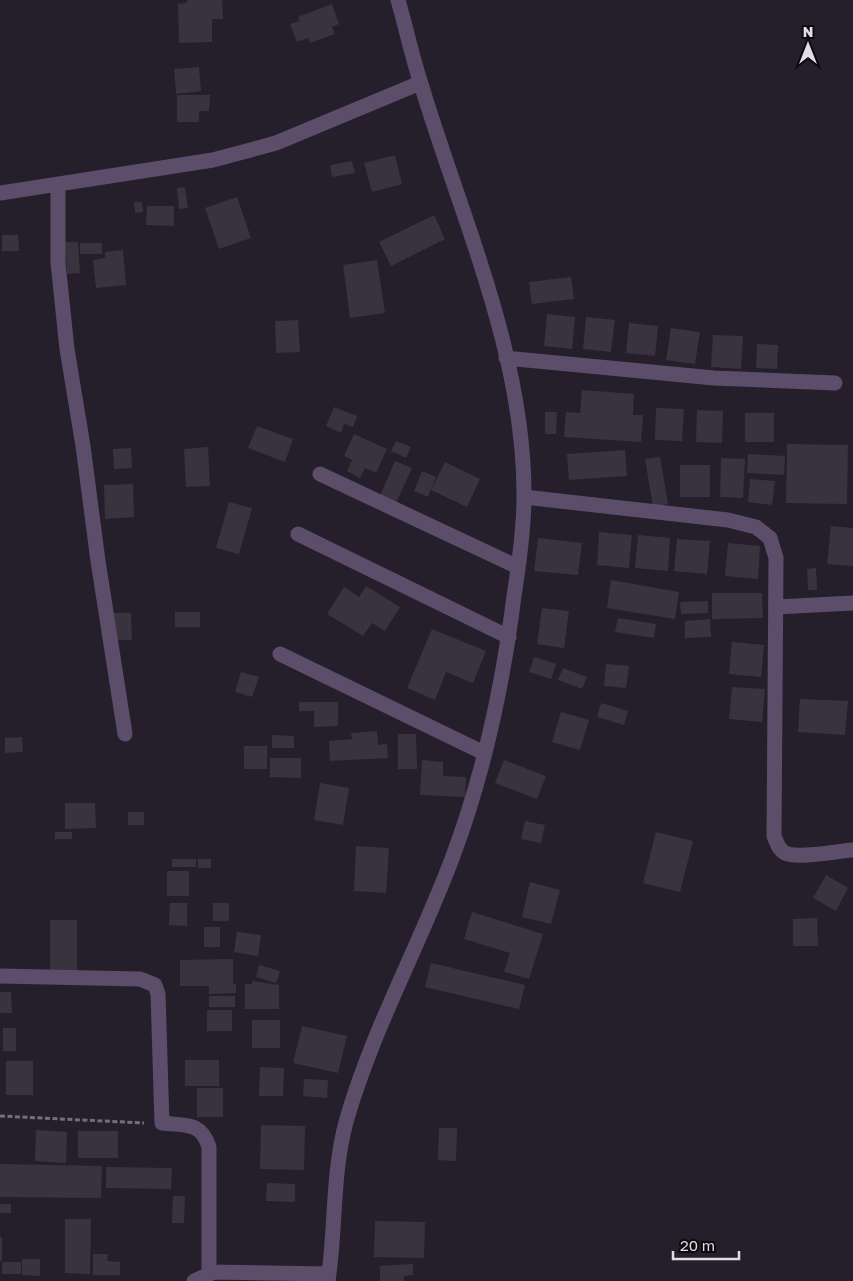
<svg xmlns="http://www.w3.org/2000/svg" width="853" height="1281" font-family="'Golos Text',sans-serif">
	<rect width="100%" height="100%" fill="#241f2a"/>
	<path fill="#39333f" d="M187 0H222L223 19H212V42L179 43 178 4 187 3Z
		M332 4 339 24 332 27 335 34 310 43 308 38 297 42 290 24 300 21 298 17Z
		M199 67 201 91 176 94 174 69Z
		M177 95H210L209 111H199V122H177Z
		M395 155 402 184 372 192 364 163Z
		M352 161 355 173 332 177 330 165Z
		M185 187 188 208 179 209 177 188Z
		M237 197 251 238 219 249 205 208Z
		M134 202H142L143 212 135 213Z
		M147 206H174V226L146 225Z
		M434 215 445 239 391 266 379 242Z
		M2 235H18L19 251H2Z
		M65 242H78L80 273 67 274Z
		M80 243H102V254H80Z
		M123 250 126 285 96 288 93 260 105 258V252Z
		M377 260 385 313 350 318 343 265Z
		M571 277 574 299 532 304 529 282Z
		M547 314 575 317 572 349 544 346Z
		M586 317 615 320 611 352 583 349Z
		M298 320 300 352 276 353 275 321Z
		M629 323 658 326 655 356 626 353Z
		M671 328 700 332 695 364 666 360Z
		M713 335 743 336 741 369 711 367Z
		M757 344 778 345 777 369 756 368Z
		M582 390 634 394 633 415H643L641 442 564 437 566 412 580 413Z
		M334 407 357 416 353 427 344 424 341 433 326 426Z
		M656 408 684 409 682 441 655 440Z
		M697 410 723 411 722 443 696 442Z
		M545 412H557L556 434H545Z
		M745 413H774V442H745Z
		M257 426 293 439 285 462 248 448Z
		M354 434 387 449 376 473 365 468 360 478 347 471 352 460 344 456Z
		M396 441 411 447 406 458 391 451Z
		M787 444 848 445 847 504 786 503Z
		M208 447 210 486 186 487 184 449Z
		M131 448 132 468 114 469 113 449Z
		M625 450 627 476 569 480 567 454Z
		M748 454 785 456 784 475 747 473Z
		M660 457 668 504 653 507 645 459Z
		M721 458 745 459 743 498 720 497Z
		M395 461 412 468 396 503 380 496Z
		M445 462 480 479 467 507 431 490Z
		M680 465H710V497H680Z
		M422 471 436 477 428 497 414 491Z
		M750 479 775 481 772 505 748 502Z
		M133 484 134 517 105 519 104 485Z
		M229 502 252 508 239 554 216 548Z
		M831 526 853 528V566L827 564Z
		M599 532 632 535 629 568 597 565Z
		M638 535 670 538 668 571 635 568Z
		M538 538 582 543 578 575 534 571Z
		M677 539 710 541 707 574 674 571Z
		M728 543 760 546 758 579 725 576Z
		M816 568 817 590H808L807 569Z
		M611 580 679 592 675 619 607 608Z
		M366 586 400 607 385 631 372 623 363 636 327 614 344 587 359 597Z
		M712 593H762L763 618 712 619Z
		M708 601V613L681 614 680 602Z
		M542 608 569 611 564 648 537 644Z
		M175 612H200V627H175Z
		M113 613H131L132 640H114Z
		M618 618 656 624 654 638 615 632Z
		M710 619 711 637 685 638V621Z
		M432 629 486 651 473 683 446 672 435 700 407 688Z
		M732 642 764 645 761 677 729 674Z
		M534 657 556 664 551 679 529 672Z
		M606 664 629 666 626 688 604 686Z
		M563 668 587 677 582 689 558 680Z
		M241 672 259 677 252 697 235 692Z
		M732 687 765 689 762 722 729 719Z
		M800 699 848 701 845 735 798 732Z
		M299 702H338V726L314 727V711H299Z
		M601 703 628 711 624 725 597 717Z
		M561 712 589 720 580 750 552 742Z
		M377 731 378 745 387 744 388 758 330 761 329 741 352 739 351 733Z
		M398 734H416L417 769H398Z
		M272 735 294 736V748H272Z
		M22 737 23 752 5 753V738Z
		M244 746H267V769H244Z
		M270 758H301V778L270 777Z
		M422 760 443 762V776L466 777 465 797 420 795Z
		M504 760 546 776 537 799 495 783Z
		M320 783 349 788 343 825 314 820Z
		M65 803H95L96 828 65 829Z
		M128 812H144V825H128Z
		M525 821 545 825 541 843 521 839Z
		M55 832H72V839H55Z
		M656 832 693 841 680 892 643 883Z
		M356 846 389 848 386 893 354 891Z
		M172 859H196V867H172Z
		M198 859H211V868H198Z
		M167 871H189V896H167Z
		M826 875 848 888 836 911 813 898Z
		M530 882 560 890 551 924 522 917Z
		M170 903H187V926L169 925Z
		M213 903H229V921H213Z
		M472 912 543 934 529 979 504 972 510 953 464 939Z
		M817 918 818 946H793V919Z
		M50 920H77V971H50Z
		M204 927H220V947H204Z
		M237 932 261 935 258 956 234 952Z
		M233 959V984H236V993L209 994V986H180V960Z
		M431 963 525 985 519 1009 425 987Z
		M259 965 280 971 276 983 256 977Z
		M252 981 279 985V1009H245V984H252Z
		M0 992H11L12 1013H0Z
		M209 996H235V1007H209Z
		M207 1010H232V1031H207Z
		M252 1020H280V1048H252Z
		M302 1026 347 1036 338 1073 293 1063Z
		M3 1028H16V1051H3Z
		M185 1060H219V1086H185Z
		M6 1061H33V1095H6Z
		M260 1067 284 1068 283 1096H259Z
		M304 1079 328 1080 327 1098 303 1096Z
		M197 1088H223V1117H197Z
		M261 1125 305 1126 304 1170 260 1169Z
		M439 1128H457L456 1161 438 1160Z
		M36 1130 67 1132 66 1163 35 1161Z
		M78 1131H118V1158H78Z
		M0 1164 102 1166 101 1198 0 1197Z
		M106 1167 172 1168 171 1189 106 1188Z
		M267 1183 295 1184V1202L266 1201Z
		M173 1196H185L184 1223H172Z
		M0 1204H11V1213H0Z
		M65 1219H91L90 1274 65 1273Z
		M375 1221 425 1222 424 1258 374 1257Z
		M0 1237H2V1261H0Z
		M93 1254H108L107 1261 120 1262V1275H93Z
		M22 1259H40V1276L22 1275Z
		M2 1262H21V1274H2Z
		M413 1264V1275L404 1276V1281H380V1266Z"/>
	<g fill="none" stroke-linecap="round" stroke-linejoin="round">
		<path stroke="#736e78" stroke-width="3" stroke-dasharray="5 2.5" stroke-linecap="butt" d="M0 1116 144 1123"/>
		<path stroke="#5c4e6a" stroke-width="15" d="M58 185V263L67 349 83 446 98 561 125 734
			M0 193 213 160 276 143 420 83
			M506 358 714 378 835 383
			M320 474 518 567
			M524 497 728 520 756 527 770 538 776 558 774 836C777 843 778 849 785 853 797 859 838 851 853 850
			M298 534 509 637
			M776 607 853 603
			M280 654 484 753
			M0 976 140 979 155 985 158 994 162 1123C185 1126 201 1121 209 1147V1272
			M194 1281 214 1272 329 1274
			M328 1281C336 1228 332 1174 346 1122 372 1030 420 945 453 856 484 773 503 684 514 596 519 564 524 530 524 497 525 355 461 217 421 84 412 56 406 28 398 0"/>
	</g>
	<g transform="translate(808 45)" stroke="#0c0a0f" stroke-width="4" paint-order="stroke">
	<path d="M0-4L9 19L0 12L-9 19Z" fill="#e1dde5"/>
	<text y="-8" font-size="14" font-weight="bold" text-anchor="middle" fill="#e1dde5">N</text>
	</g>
	<path d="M673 1251v8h66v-8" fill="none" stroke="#e1dde5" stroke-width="2.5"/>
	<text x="680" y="1251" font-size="15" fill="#e1dde5" stroke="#0c0a0f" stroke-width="4" paint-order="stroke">20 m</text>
</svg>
